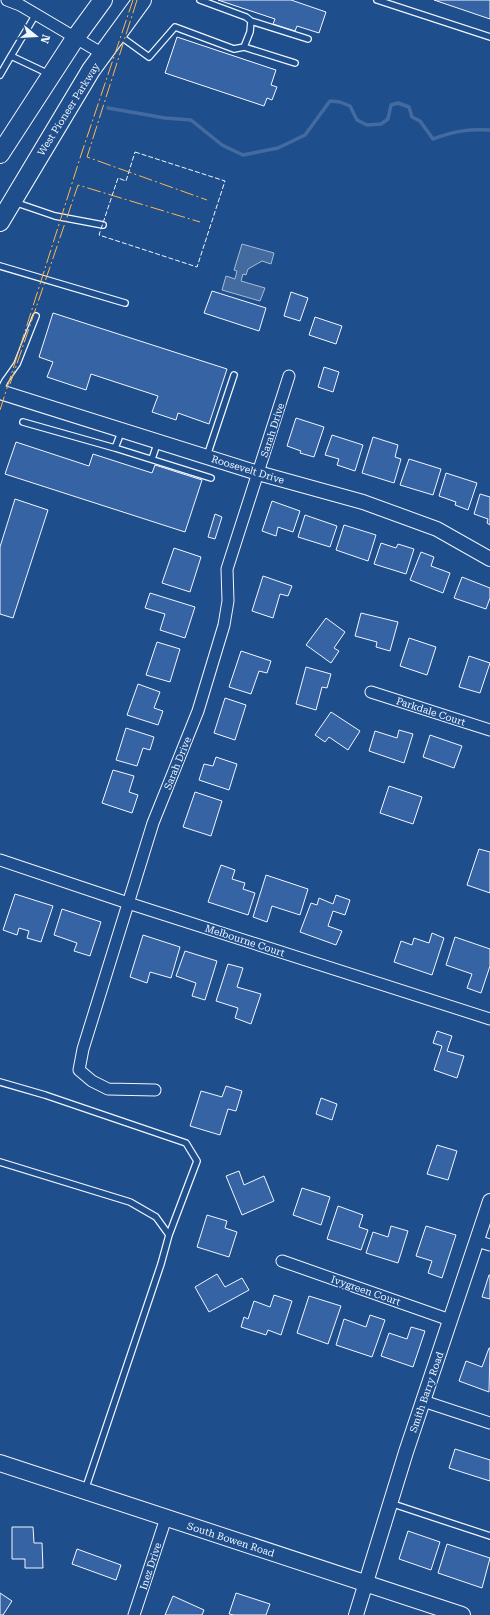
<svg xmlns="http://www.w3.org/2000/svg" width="490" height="1615" font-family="'Roboto Serif',serif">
	<rect width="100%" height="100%" fill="#1f4e8c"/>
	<path fill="#446ba0" stroke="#a8bbd7" d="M242 244 274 253 271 264 262 261 248 269 246 275 243 274 241 281 265 288 260 301 222 290 226 276 235 279 237 271 234 270Z"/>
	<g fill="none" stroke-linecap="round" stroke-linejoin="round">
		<path stroke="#446ba0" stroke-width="3.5" d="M108 108 165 118 191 120 222 145 243 155 278 148 305 135 330 101 340 102 350 106 357 120 367 125 381 124 388 119 391 105 398 103 409 107 412 117 420 121 433 139C454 131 468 129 490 130"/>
	</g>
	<path fill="#3563a3" stroke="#f2f6ff" d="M218 0H291L326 12 319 33 297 26 295 31 273 24 275 19Z
		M434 0H490V19Z
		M177 37 276 70 271 85 277 87 272 100 267 98 264 106 165 73Z
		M212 291 266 308 259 331 204 313Z
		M291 292 308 298 300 321 284 316Z
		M53 313 227 369 209 424 178 413 176 420 152 412 158 396 91 374 86 390 47 377 53 362 39 357Z
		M315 317 342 326 336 344 309 335Z
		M324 367 339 372 333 392 318 387Z
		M296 418 324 427 314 457 300 453 301 451 287 446Z
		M332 435 363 445 355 471 337 465 339 459 325 455Z
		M373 437 398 445 395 457 401 459 394 483 362 473Z
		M16 442 89 466 93 454 152 473 155 465 202 480 185 532 5 474Z
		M409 459 441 469 433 495 400 485Z
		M446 473 477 483 468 510 455 505 456 502 439 496Z
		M480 494 490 497V525L487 523 488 519 474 514Z
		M15 499 48 510 13 618 0 614V547Z
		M272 501 300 511 293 532 278 527 276 536 262 531Z
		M215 514 222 517 215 539 208 537Z
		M305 515 337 526 330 547 298 537Z
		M344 525 376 535 368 561 336 550Z
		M381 543 396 548 398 544 414 549 406 574 374 564Z
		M174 548 201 557 190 592 162 583Z
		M421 552 434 557 431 566 450 573 443 593 410 580Z
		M263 576 292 586 288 596 280 594 273 618 252 611Z
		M462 577 490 588V598L486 609 454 598Z
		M150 593 195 607 185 638 160 630 165 614 145 608Z
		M361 613 398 622 390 651 376 647 377 642 355 636Z
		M326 618 345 632 334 648 339 651 331 663 306 645Z
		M409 638 436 647 427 675 400 666Z
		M157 642 180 649 170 682 146 675Z
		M241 651 271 661 267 673 259 671 251 694 229 687Z
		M469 656 490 663 480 693 459 687Z
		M306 667 331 674 327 688 322 687 316 710 296 704Z
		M138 684 160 692 154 708 163 711 158 725 127 715Z
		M225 698 246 705 235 740 214 733Z
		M331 712 360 731 348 750 329 737 325 742 315 735Z
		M126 728 154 737 150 750 143 748 137 766 116 760Z
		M399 730 413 734 404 763 369 751 375 731 397 738Z
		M430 735 462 746 454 768 423 757Z
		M216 757 237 764 229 790 199 780 204 764 213 766Z
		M113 770 134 776 129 792 138 795 132 813 102 803Z
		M389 786 422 797 413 824 380 813Z
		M195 792 222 801 211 836 183 827Z
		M479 849 490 852V893L467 885Z
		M221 865 235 870 232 879 245 883 243 889 255 893 248 915 208 902Z
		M266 875 308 889 300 915 272 906 267 922 253 917Z
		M15 894 53 906 41 942 27 938 29 931 19 928 17 935 3 930Z
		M336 895 350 900 345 915 333 911 328 926 342 931 336 945 300 932 311 903 317 905 319 898 333 904Z
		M62 909 101 922 90 956 74 951 77 943 54 935Z
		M432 933 444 938 432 975 394 962 401 941 412 945 414 938 429 943Z
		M143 935 180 947 171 978 150 972 147 983 130 977Z
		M455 937 490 949V966L481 993 467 988 472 974 446 965Z
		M185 951 217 961 205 1000 192 996 196 983 176 976Z
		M228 964 243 968 237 987 261 994 251 1024 235 1018 238 1008 216 1001Z
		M437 1031 452 1036 447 1051 464 1056 457 1078 434 1070 442 1046 433 1043Z
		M226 1086 242 1091 236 1111 228 1109 220 1135 190 1126 201 1091 222 1097Z
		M321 1098 337 1104 332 1120 316 1114Z
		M437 1145 457 1151 448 1180 427 1174Z
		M239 1171 244 1185 264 1176 274 1201 242 1215 226 1176Z
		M302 1188 330 1197 321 1225 293 1215Z
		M338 1206 363 1215 359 1227 368 1230 361 1250 327 1239Z
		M207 1215 227 1221 225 1228 237 1232 229 1257 197 1247Z
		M391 1226 408 1231 398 1263 366 1253 373 1232 388 1237Z
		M426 1226 456 1235 442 1278 428 1273 432 1261 416 1256Z
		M217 1274 225 1287 242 1278 249 1290 209 1312 195 1287Z
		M489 1275H490V1299L482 1297Z
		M274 1295 292 1301 281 1335 268 1330 266 1335 241 1327 244 1317 248 1319 254 1301 270 1307Z
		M309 1296 341 1306 328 1344 297 1333Z
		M370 1315 385 1320 372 1357 336 1345 344 1319 366 1327Z
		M411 1327 425 1331 413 1367 381 1356 389 1333 407 1339Z
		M489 1348H490L489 1392 459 1381 466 1361 482 1367Z
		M455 1449 490 1460V1481L449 1468Z
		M12 1527H33L34 1543H42L43 1568H25V1559H12Z
		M408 1531 440 1542 431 1570 399 1559Z
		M447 1544 490 1558 482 1588 438 1573Z
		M77 1549 121 1565 116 1580 72 1564Z
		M0 1593 12 1601 3 1615H0Z
		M236 1593 270 1604 266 1615H234L229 1614Z
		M173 1596 204 1610 202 1615H165Z"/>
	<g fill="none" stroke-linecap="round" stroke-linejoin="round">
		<g stroke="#f2f6ff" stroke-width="8">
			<path id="service" d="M377 0 490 37
				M251 21 308 39
				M120 36 149 57 175 27 234 49 244 47 250 32 251 21 246 17 200 0
				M244 47 295 63
				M11 56 36 14
				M0 75 11 56 49 74
				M14 202 55 216 103 225
				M0 266 125 303
				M0 391 5 381 17 364 36 316
				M23 422 115 448
				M122 430 115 448 211 478
				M207 456 234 375
				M152 459 158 441
				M0 1082 45 1095 186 1143 197 1161 169 1235
				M0 1162 130 1202 156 1217 169 1235 161 1264 85 1490
				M390 1503 490 1536"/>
		</g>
		<g stroke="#f2f6ff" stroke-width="13">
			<path id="minor" d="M7 0 20 5 103 54
				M371 692 490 730
				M0 860 128 903 490 1019
				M155 1090 108 1089 92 1081 79 1070 83 1049 153 823 198 711 224 625 228 601 227 569 289 376
				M477 1241 490 1245
				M282 1261 450 1320
				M423 1401 490 1423
				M134 1615 166 1518"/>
		</g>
		<g stroke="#f2f6ff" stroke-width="16">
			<path id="tertiary" d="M0 392 258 473 363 502 437 529 490 559
				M356 1615 406 1452 490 1201"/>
		</g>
		<g stroke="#f2f6ff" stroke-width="18">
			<path id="secondary" d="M0 1463 462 1615"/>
		</g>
		<g stroke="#f2f6ff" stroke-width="20">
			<path id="primary" d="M0 154 76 37 103 0
				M0 222 91 70 142 0"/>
		</g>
		<use href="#service" stroke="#1f4e8c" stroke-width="5.5"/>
		<use href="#minor" stroke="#1f4e8c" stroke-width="11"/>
		<use href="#tertiary" stroke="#1f4e8c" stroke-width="14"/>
		<use href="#secondary" stroke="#1f4e8c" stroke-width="16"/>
		<use href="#primary" stroke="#1f4e8c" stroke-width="18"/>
		<path stroke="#f2f6ff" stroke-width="1" stroke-dasharray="5 2" stroke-linecap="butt" d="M135 152 225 181 197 267 99 235 118 178 126 181Z"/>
		<path stroke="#ffb74d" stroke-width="1" stroke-dasharray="14 3 2 3" stroke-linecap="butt" d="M137 0 87 157 207 200
			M10 384 78 185 200 222
			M0 410 81 155 133 0"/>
	</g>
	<g text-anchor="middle" stroke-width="3" stroke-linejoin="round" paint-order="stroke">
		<g font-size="10" fill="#f2f6ff" stroke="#1f4e8c">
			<text transform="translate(68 109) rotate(-58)" y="4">West Pioneer Parkway</text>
			<text transform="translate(272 430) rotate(-72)" y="4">Sarah Drive</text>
			<text transform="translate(248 469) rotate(17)" y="4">Roosevelt Drive</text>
			<text transform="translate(431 711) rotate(18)" y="4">Parkdale Court</text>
			<text transform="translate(177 763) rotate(-68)" y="4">Sarah Drive</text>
			<text transform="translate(245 940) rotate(18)" y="4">Melbourne Court</text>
			<text transform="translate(366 1290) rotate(19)" y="4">Ivygreen Court</text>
			<text transform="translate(426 1392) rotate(-71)" y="4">Smith Barry Road</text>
			<text transform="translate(231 1539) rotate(18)" y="4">South Bowen Road</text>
			<text transform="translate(150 1566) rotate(-72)" y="4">Inez Drive</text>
		</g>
	</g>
	<g transform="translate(36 36) rotate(108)" stroke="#1f4e8c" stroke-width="3" paint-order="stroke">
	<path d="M0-3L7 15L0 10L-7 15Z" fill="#f2f6ff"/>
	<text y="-6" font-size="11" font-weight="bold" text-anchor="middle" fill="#f2f6ff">N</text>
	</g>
</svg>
